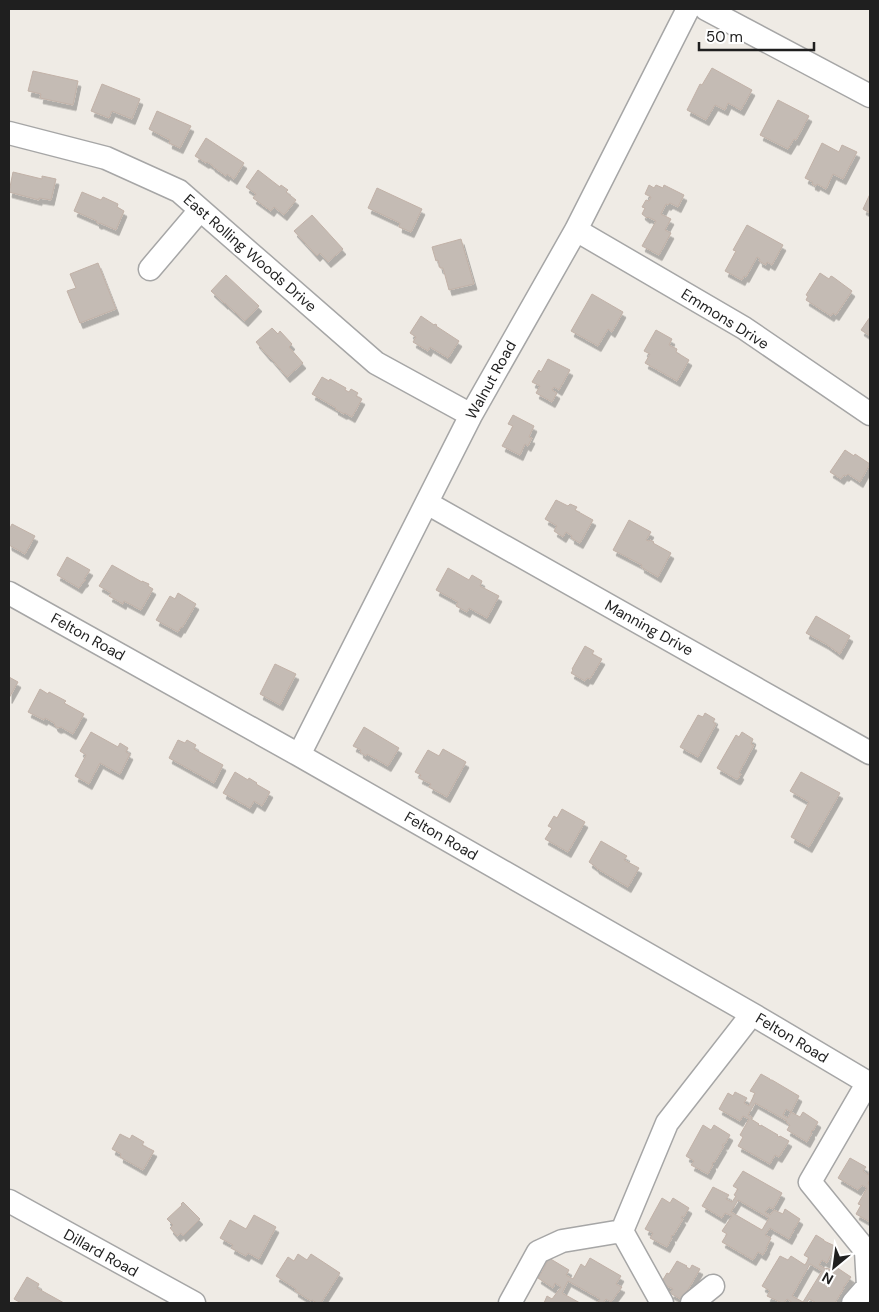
<svg xmlns="http://www.w3.org/2000/svg" width="879" height="1312" font-family="'DM Sans',sans-serif">
	<defs>
		<filter id="shadow"><feDropShadow dx="3" dy="5.5" stdDeviation="0" flood-color="#0004"/></filter>
	</defs>
	<rect width="100%" height="100%" fill="#efebe5"/>
	<path fill="#c4bbb4" stroke="#c1b1a7" fill-rule="evenodd" filter="url(#shadow)" d="M712 68 752 90 741 110 728 103 725 110 715 105 706 120 687 110 700 84 702 85Z
		M33 71 78 81 73 105 40 98 41 94 28 91Z
		M102 84 140 99 132 119 112 111 109 118 91 111Z
		M778 100 809 116 796 140 794 139 788 149 760 135Z
		M157 111 191 126 180 148 169 143 170 140 149 129Z
		M206 138 244 163 234 179 227 174 226 176 212 166V165L207 162 206 163 195 156Z
		M822 143 839 152 842 145 857 152 843 179 833 174 826 189 817 184 816 186 812 184 813 182 805 178Z
		M258 170 280 187 281 185 288 190 286 192 296 200 284 215 274 207 271 211 253 198 256 194 246 187Z
		M13 172 42 179V176L56 179 51 200 39 198V200L9 192Z
		M649 185 654 188 656 185 663 188 664 185 684 195 678 207 670 203 668 205 666 204 661 214 671 219 665 230 671 233 659 255 642 246 656 221 648 217 647 218 642 214 645 208 642 207 646 200 649 201 651 197 645 194Z
		M377 188 422 209 411 232 399 227 400 223 368 208Z
		M82 192 101 200 103 197 118 204 117 207 124 211 116 230 100 223 99 224 96 222 97 221 74 211Z
		M870 194V213L863 209Z
		M312 215 343 249 328 262 320 253 317 256 294 231Z
		M747 225 783 245 772 265 767 262 766 265 759 261 760 259 757 257 746 277 744 276 742 280 725 271 736 251 733 250Z
		M461 239 474 284 449 290 443 268H440L438 260 436 261 432 247Z
		M98 263 116 309 80 323 67 291 76 288 70 274Z
		M820 273 829 279 831 276 833 277 852 291 836 315 833 313 831 316 806 300 808 296 806 295Z
		M226 275 259 306 245 321 225 303V304L223 302 211 291Z
		M592 294 623 312 612 332 608 329 598 346 571 331Z
		M421 316 434 325 435 324 437 325 436 326 459 341 448 358 430 347 428 351 413 342 416 337 410 333Z
		M870 317V336L861 330Z
		M272 328 278 334 280 331 292 344 289 347 303 363 287 377 269 356H268L256 342Z
		M656 330 672 339 669 345 677 349 676 352 689 360 677 381 645 363 650 354 644 351Z
		M548 359 570 370 559 390 554 387 552 390 557 393 552 402 536 393 540 386 532 382 539 370 541 372Z
		M322 377 329 381 330 379 346 388 345 390 349 392 351 389 358 393 356 396 362 399 352 417 345 413 344 414 335 409 336 408 312 394Z
		M513 415 534 426 529 437 532 438 528 446 525 444 520 455 502 446 513 426 508 424Z
		M845 450 854 456 855 454 870 464 860 482 848 474 846 476 844 475 841 479 830 472Z
		M556 500 568 506 570 504 577 507 575 510 593 520 580 543 571 538 572 536 566 532 563 537 554 531 557 526 545 519Z
		M629 520 651 532 646 540 649 541 650 540 654 542 653 543 671 553 658 577 641 567 642 565 613 550Z
		M12 524 35 536 25 554 9 545V530Z
		M67 557 90 570 84 579 86 580 84 582H83L79 588 57 575Z
		M112 565 142 582V581L149 584 148 586 153 589 141 610 124 601 123 604 109 596 111 593 99 586Z
		M448 568 469 580 472 575 482 581 480 586 499 596 487 618 469 608 467 612 456 606 458 602 436 590Z
		M178 593 196 604 182 628 181 627 178 632 156 620 170 596 175 599Z
		M816 616 850 636 840 654 826 644 806 633Z
		M585 646 594 651 592 654 602 659 590 679 587 678 585 681 571 673 573 670 572 669Z
		M275 664 296 674 280 705 260 694Z
		M9 675V677L18 682 9 698Z
		M40 689 48 694 49 692 66 701 64 703 84 714 73 734 61 727 58 728 55 726 54 723 45 718 44 720 28 712Z
		M705 713 715 719 713 722 716 724 698 757 680 747 698 715 703 717Z
		M364 727 399 748 388 766 367 754 366 756 360 752 361 750 353 746Z
		M91 732 118 747 120 743 128 748 126 752 130 754 120 774 100 763 89 784 75 776 86 755 80 751Z
		M742 732 753 739 751 744 754 745 739 773 741 774 738 779H736L717 768 736 735 739 737Z
		M178 740 185 743 187 740 196 745 194 749 223 765 214 783 169 758Z
		M443 749 466 762 447 797 429 787 431 784 419 778 421 775 415 772 428 750 439 756Z
		M235 772 248 780 249 778 257 783 256 784 270 792 262 806 254 801 250 808 223 793Z
		M801 772 840 793 809 847 791 837 809 802 790 791Z
		M562 809 585 822 568 852 545 839 552 828 548 826 554 816 557 818Z
		M601 841 627 856 624 860 639 868 628 887 596 868V867L589 862Z
		M761 1074 770 1079V1080H772L799 1096 791 1112 786 1109 783 1115 788 1118 791 1112 800 1117 803 1112 818 1122 813 1131 812 1130 811 1133H812L807 1142 787 1130 790 1125 786 1122 787 1121 755 1103 748 1115 752 1117 751 1119 759 1124 758 1125 761 1126V1125L778 1135 777 1136 779 1137 780 1136 789 1141 779 1157 775 1155 770 1164 738 1146 743 1137 740 1135 749 1119 743 1116 740 1121 719 1109 728 1093 733 1096 735 1092 747 1098 744 1103 749 1106 755 1093 750 1091Z
		M703 1125 711 1130 714 1125 730 1135 725 1144H723L722 1146H724L714 1163 713 1162 712 1164 713 1165 708 1174 691 1165 694 1161 686 1156Z
		M120 1134 130 1139 132 1135 144 1142 142 1145 154 1151 143 1170 120 1157 121 1154 112 1149Z
		M850 1158 866 1167 863 1171 868 1175 870 1171V1179L868 1184 870 1185V1222L856 1214 861 1205 858 1204 867 1188 862 1185 858 1190 838 1178Z
		M743 1171 782 1193 773 1209 769 1207 765 1212 770 1215 774 1210 783 1214 785 1209 800 1219 795 1228H794L793 1230H794L789 1239 770 1228 765 1235 771 1238 766 1248H767L763 1255 758 1252 753 1260 722 1242 727 1234 722 1231 732 1216 725 1213 722 1218 702 1206 713 1187 729 1195 726 1199 732 1202 736 1196 734 1195 738 1189 733 1186ZM738 1200 769 1218 762 1230 731 1212Z
		M662 1198 670 1203 673 1198 689 1208 684 1217 682 1216 681 1218 683 1219 673 1236 672 1235 671 1237 672 1238 667 1247 650 1238 653 1233 645 1229Z
		M183 1202 200 1219 183 1236 181 1233 177 1236 170 1228 173 1225 167 1219 182 1205 181 1204Z
		M254 1215 276 1227 259 1259 248 1253 246 1256 231 1248 233 1245 220 1238 230 1220 246 1229Z
		M816 1235 824 1240V1241L835 1246 827 1263 822 1260 819 1265 826 1269 827 1268 833 1271 836 1267 851 1277 843 1288H844L835 1303H814L815 1302 809 1299 807 1303H793L787 1299 784 1303H782L767 1296 770 1291 762 1286 780 1256 788 1260 791 1256 805 1265 809 1258 804 1255ZM810 1264 822 1271 803 1302 792 1296Z
		M298 1254 307 1260 311 1254 340 1273 321 1303H317L312 1300 311 1301 295 1291 296 1289 276 1276 288 1257 294 1261Z
		M549 1258 569 1270 566 1275 573 1279 581 1264 585 1267 590 1258 621 1276 616 1284 622 1287 611 1302 606 1299 603 1303H597L600 1299 568 1281 562 1293 580 1303H544L547 1296 552 1299 561 1287 555 1283 553 1288 538 1278 543 1270Z
		M677 1261 687 1266 686 1267 690 1269 692 1265 700 1269 682 1300 670 1293 673 1289 661 1283 667 1273 669 1274Z
		M27 1277 39 1284 37 1288 64 1303H21L14 1299Z"/>
	<g fill="none" stroke-linecap="round" stroke-linejoin="round">
		<g stroke="#a6a6a6" stroke-width="25">
			<path id="minor" d="M706 9 870 96
				M9 133 106 158 179 191 376 363 471 415
				M576 230 744 328 870 414
				M150 269 200 210
				M427 503 870 753
				M9 593 299 755 752 1014 870 1084
				M299 755 471 415 576 230 688 9
				M9 1201 194 1303
				M622 1231 667 1123 752 1014
				M622 1231 662 1303
				M510 1303 538 1252 562 1241 622 1231
				M692 1303 713 1286
				M853 1303 868 1286 866 1251 810 1182 868 1082"/>
		</g>
		<use href="#minor" stroke="#fff" stroke-width="22"/>
	</g>
	<g text-anchor="middle" stroke-width="5" stroke-linejoin="round" paint-order="stroke">
		<g font-size="15" fill="#1f1f1f" stroke="#fff">
			<text transform="translate(250 253) rotate(41)" y="5">East Rolling Woods Drive</text>
			<text transform="translate(725 319) rotate(32)" y="5">Emmons Drive</text>
			<text transform="translate(491 380) rotate(-61)" y="5">Walnut Road</text>
			<text transform="translate(649 628) rotate(29)" y="5">Manning Drive</text>
			<text transform="translate(88 637) rotate(29)" y="5">Felton Road</text>
			<text transform="translate(441 836) rotate(30)" y="5">Felton Road</text>
			<text transform="translate(792 1038) rotate(31)" y="5">Felton Road</text>
			<text transform="translate(101 1253) rotate(29)" y="5">Dillard Road</text>
		</g>
	</g>
	<rect width="879" height="1312" fill="none" stroke="#1f1f1f" stroke-width="20"/>
	<g transform="translate(834 1267) rotate(209)" stroke="#ffffff" stroke-width="4" paint-order="stroke">
	<path d="M0-4L9 19L0 12L-9 19Z" fill="#1f1f1f"/>
	<text y="-8" font-size="14" font-weight="bold" text-anchor="middle" fill="#1f1f1f">N</text>
	</g>
	<path d="M699 42v8h115v-8" fill="none" stroke="#1f1f1f" stroke-width="2.5"/>
	<text x="706" y="42" font-size="15" fill="#1f1f1f" stroke="#ffffff" stroke-width="4" paint-order="stroke">50 m</text>
</svg>
